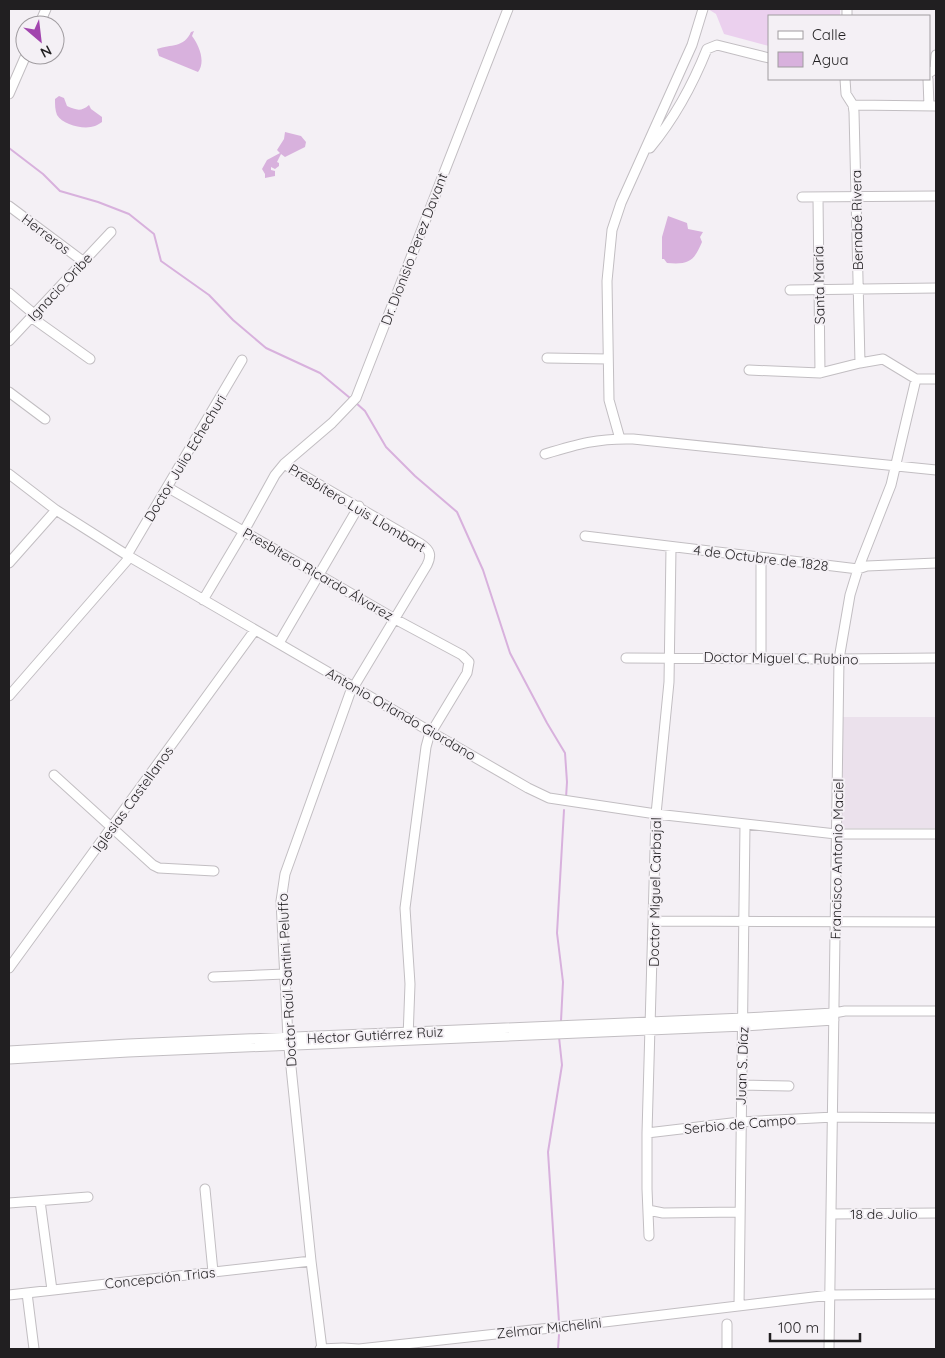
<svg xmlns="http://www.w3.org/2000/svg" width="945" height="1358" font-family="Quicksand,sans-serif">
	<rect width="100%" height="100%" fill="#f4f0f5"/>
	<path fill="#ebe1ec" d="M843 717H936L935 828H842Z"/>
	<path fill="#ebd0ee" d="M708 9H840V16H769V46L724 34 716 14Z"/>
	<path fill="#d8b1dd" d="M194 31 192 36C199 45 206 62 198 72L159 56 157 49C171 44 184 48 191 32Z
		M59 96 64 98 67 106C76 110 81 112 89 105L91 109 102 117V122C100 123 98 125 95 126 84 130 63 125 57 115 55 110 55 105 55 99Z
		M285 132 301 136 306 142 305 147 285 157 281 154 277 162 279 163V166L275 169 271 167V170L275 171V176L265 178V174L262 169 267 160 280 153 277 150 284 139Z
		M668 216 687 223 688 229 703 232 700 237 702 242C694 261 689 265 667 263L664 259H662V237Z"/>
	<g fill="none" stroke-linecap="round" stroke-linejoin="round">
		<path stroke="#d8b1dd" stroke-width="2" d="M9 148 43 174 60 191 98 202 129 214 154 234 161 261 209 295 233 320 266 348 320 373 350 398
			M356 403 365 411 386 447 415 476 457 512 483 570 510 653 547 723 565 753 567 782 566 798
			M561 1021 563 982 557 933 564 810
			M559 1322 548 1152 562 1065 559 1037
			M558 1349 559 1335"/>
		<g stroke="#c2bec2" stroke-width="11">
			<path id="minor" d="M847 16V9
				M39 25 46 9
				M929 73 935 69 936 55
				M845 79 846 94 853 105 854 112 860 363
				M928 79 929 106
				M9 94 26 55
				M853 105 936 106
				M650 148C673 120 693 84 707 49L717 45 769 58
				M802 197 936 196
				M818 198 820 373
				M9 206 84 262
				M790 290 936 288
				M9 293 34 314
				M31 317 90 359
				M9 341 111 232
				M547 358 608 359
				M749 370 820 373 860 363 883 359 916 379H936
				M9 392 45 419
				M620 439 609 400 607 281 612 230 621 203 692 45 703 9
				M545 454C578 444 598 438 633 439L936 470
				M284 464 421 544C430 550 432 555 427 565L350 693 285 874 281 901 288 1038 311 1261 322 1349
				M9 474 56 510 130 557 431 732 528 788 549 798 656 814 836 834H936
				M167 487 395 619 462 655 469 662 467 673 429 736 426 747 405 908 410 984 408 1038
				M585 536 858 569 867 566 936 563
				M127 555 242 360
				M9 563 56 510
				M203 600 244 531 275 475 284 464 332 423 356 398 508 9
				M279 643 359 506
				M626 658 839 659 936 658
				M761 658V558
				M9 696 130 557
				M54 775 153 865 159 868 214 871
				M654 921 936 922
				M9 968 255 630
				M213 977 285 974
				M9 1051 128 1044 744 1018 834 1013 845 1011H936
				M9 1059 128 1052 744 1026 834 1020
				M742 1085 789 1086
				M647 1133 740 1122 834 1117 936 1118
				M205 1189 213 1272
				M40 1201 52 1290
				M9 1203 88 1197
				M648 1210 663 1213 739 1212
				M832 1214 936 1213
				M649 1236 647 1189V1133L656 814 669 682 671 548
				M27 1293 34 1349
				M9 1295 311 1261
				M739 1306 745 825
				M727 1324V1349
				M320 1349 343 1348 359 1349 596 1323 830 1295 936 1294
				M829 1349 839 659 850 595 858 569 891 485 916 379"/>
		</g>
		<use href="#minor" stroke="#fff" stroke-width="9"/>
	</g>
	<g text-anchor="middle" stroke-width="4" stroke-linejoin="round" paint-order="stroke">
		<g font-size="14" fill="#211f21" stroke="#f4f0f5">
			<text transform="translate(857 220) rotate(-91)" y="5">Bernabé Rivera</text>
			<text transform="translate(46 234) rotate(37)" y="5">Herreros</text>
			<text transform="translate(414 249) rotate(-69)" y="5">Dr. Dionisio Perez Davant</text>
			<text transform="translate(819 285) rotate(-91)" y="5">Santa María</text>
			<text transform="translate(60 287) rotate(-47)" y="5">Ignacio Oribe</text>
			<text transform="translate(185 458) rotate(-59)" y="5">Doctor Julio Echechuri</text>
			<text transform="translate(357 508) rotate(31)" y="5">Presbítero Luis Llombart</text>
			<text transform="translate(761 558) rotate(7)" y="5">4 de Octubre de 1828</text>
			<text transform="translate(318 574) rotate(30)" y="5">Presbítero Ricardo Álvarez</text>
			<text transform="translate(781 658) rotate(1)" y="5">Doctor Miguel C. Rubino</text>
			<text transform="translate(401 714) rotate(30)" y="5">Antonio Orlando Giordano</text>
			<text transform="translate(133 799) rotate(-54)" y="5">Iglesias Castellanos</text>
			<text transform="translate(837 859) rotate(-89)" y="5">Francisco Antonio Maciel</text>
			<text transform="translate(655 892) rotate(-89)" y="5">Doctor Miguel Carbajal</text>
			<text transform="translate(287 980) rotate(-93)" y="5">Doctor Raúl Santini Peluffo</text>
			<text transform="translate(375 1035) rotate(-3)" y="5">Héctor Gutiérrez Ruiz</text>
			<text transform="translate(742 1066) rotate(-88)" y="5">Juan S. Díaz</text>
			<text transform="translate(740 1124) rotate(-5)" y="5">Serbio de Campo</text>
			<text x="884" y="1219">18 de Julio</text>
			<text transform="translate(160 1278) rotate(-6)" y="5">Concepción Trias</text>
			<text transform="translate(549 1328) rotate(-6)" y="5">Zelmar Michelini</text>
		</g>
	</g>
	<rect width="945" height="1358" fill="none" stroke="#211f21" stroke-width="20"/>
	<rect x="768" y="15" width="162" height="65" fill="#f4f0f5" stroke="#a09ca0"/>
	<rect x="778" y="31" width="25" height="8" fill="#ffffff" stroke="#a09ca0"/>
	<text x="812" y="40" font-size="15" fill="#211f21">Calle</text>
	<rect x="778" y="52" width="25" height="15" fill="#d8b1dd" stroke="#a09ca0"/>
	<text x="812" y="65" font-size="15" fill="#211f21">Agua</text>
	<g transform="translate(40 40) rotate(152)"><circle r="24" fill="#f4f0f5" stroke="#a09ca0"/>
	<path d="M0-4L9 19L0 12L-9 19Z" fill="#a245ae"/>
	<text y="-8" font-size="14" font-weight="bold" text-anchor="middle" fill="#211f21">N</text>
	</g>
	<path d="M770 1333v8h90v-8" fill="none" stroke="#211f21" stroke-width="2.5"/>
	<text x="778" y="1333" font-size="15" fill="#211f21" stroke="#f4f0f5" stroke-width="4" paint-order="stroke">100 m</text>
</svg>
